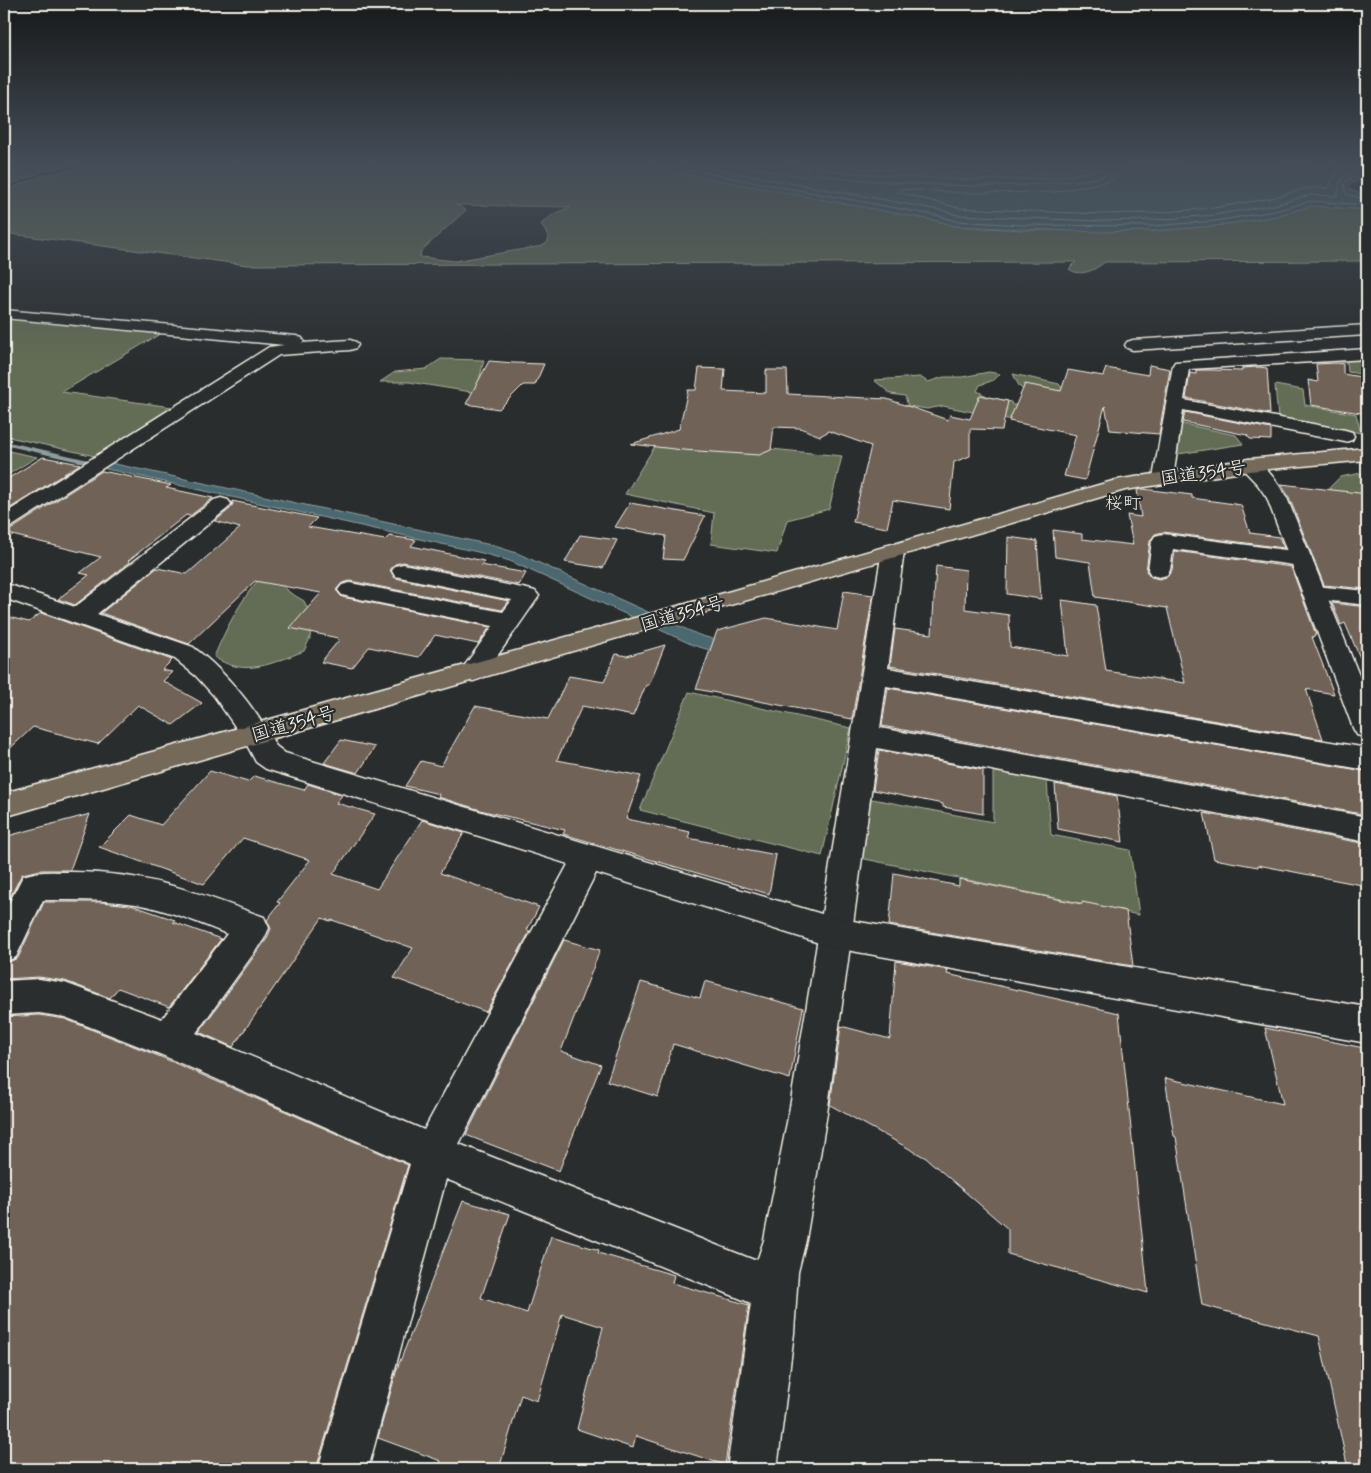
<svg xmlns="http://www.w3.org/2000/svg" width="1371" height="1473" font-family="Mynerve,'Klee One',sans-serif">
	<rect width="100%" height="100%" fill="#2a2d2e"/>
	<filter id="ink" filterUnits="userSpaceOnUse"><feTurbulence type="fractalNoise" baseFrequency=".02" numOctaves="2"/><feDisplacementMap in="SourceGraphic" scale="10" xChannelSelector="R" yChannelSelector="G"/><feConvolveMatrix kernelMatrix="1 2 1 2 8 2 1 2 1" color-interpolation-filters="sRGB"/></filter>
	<g filter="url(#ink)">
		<path fill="#646d54" stroke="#acaf9e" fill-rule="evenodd" d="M4 162H91L48 170 4 187Z
			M106 162H607L648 167 938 221 955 226 1022 230 1154 231 1215 226 1276 216 1311 206 1367 210V261L1105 262C1096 269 1081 278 1069 269L1076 262 247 265 4 233V218L6 217 4 216V191L44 175ZM456 205 571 207 555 213 541 224 549 238 547 243 542 246 455 261 420 257 421 251 466 210Z
			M809 162H1116L1054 173 967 175 839 167Z
			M4 316 160 334 62 392 172 407 95 456 4 436Z
			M1367 357V375L1348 372 1347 363 1321 359Z
			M441 359 484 360 477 389 471 392 409 382H380L395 372 426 369Z
			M989 372 1000 374 994 380 980 385 977 391 989 397 1011 402 1012 405H1026L1027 394 1019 386 1013 374 1059 384 1065 392 1032 424 943 406 927 409 908 406 905 396 891 394 874 380 920 377 928 382 944 377H962Z
			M1275 385 1303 390 1305 405 1356 414 1361 433 1278 418Z
			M1178 423 1236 435 1243 444 1172 455Z
			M660 438 842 456 829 509 787 520 777 553 711 544 714 513 625 494Z
			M4 450 37 457 4 477Z
			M1367 472V507L1331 500 1330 487 1340 477Z
			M259 579H278L289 592 304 601 312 618 310 638 304 651C272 663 246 678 214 657 225 630 240 601 259 579Z
			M689 692 851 728 822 856 640 810Z
			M993 771 1047 781 1051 835 1130 850 1139 915 860 858 867 798 993 822Z"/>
		<path fill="#4b686f" stroke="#8f9f9f" d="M607 162H809L839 167 967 175 1054 173 1116 162H1367V176L1349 185V189L1367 196V210L1311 206 1276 216 1215 226 1154 231 1097 232 955 226 938 221 648 167Z
			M106 462 491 545 517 553 699 635 743 648 739 659 693 645 510 561 482 553 102 468Z"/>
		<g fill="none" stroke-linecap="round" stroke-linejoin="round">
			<path stroke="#b0bab8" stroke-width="1" d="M646 162 939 216 956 221 1023 225 1153 226 1215 221 1275 211 1311 201 1367 205
				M676 162 940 210 957 215 1097 221 1153 220 1214 215 1274 205 1310 195 1337 196C1339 192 1338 189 1340 184 1344 172 1356 168 1367 166
				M718 162 805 177 808 174 805 162
				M812 162 818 173 837 178C912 184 987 190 1062 182 1073 181 1097 180 1107 174 1112 172 1113 167 1114 162
				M819 162 822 169 839 172 967 180 1054 178 1104 169 1107 167 1108 162
				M1122 162 1119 174 1110 181 1056 192 967 193 900 189 897 192 959 208 1097 214 1153 213 1213 208 1272 198 1307 188H1328L1337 171 1355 162
				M1367 172 1347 180 1344 186 1347 194 1367 200"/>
			<path fill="#8f9f9f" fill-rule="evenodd" d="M4 441 93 461 96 463 93 465 4 445Z"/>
		</g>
		<path fill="#706257" stroke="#f4f1e8" d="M489 361 514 363 544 364 535 385H523L499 409 466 404Z
			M1337 363 1343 364V374L1367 378V414L1311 405 1308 380 1318 382 1316 364Z
			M1149 365 1170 369 1159 434 1110 430 1105 406 1085 480 1064 476 1076 435 1009 421 1025 384 1061 391 1068 370 1103 376 1106 368 1148 375Z
			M1259 367 1267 368 1270 414 1186 398 1190 373 1196 374V370H1211L1242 371V368Z
			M699 368 725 369 723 391 766 393V370H787L788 394 887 399 948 420 950 415 970 419 980 395 1008 401 1002 430 970 429V456L954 462 949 509 893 500 887 528 853 522 871 446 829 431 820 436 800 428 774 427 771 450 759 455 683 450 631 444 679 429 688 390H696Z
			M1185 412 1271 429V440L1250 439 1247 435 1183 422Z
			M43 457 80 464 4 512V481Z
			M102 471 171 485 166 488 213 498 190 516 186 515 128 561 130 562 75 605 58 599 89 575 80 573 101 557 4 533V531L12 529Z
			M1281 484 1367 494V589L1324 585 1289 497Z
			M1143 489 1192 495V498L1241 505 1250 533 1279 537 1284 548 1163 532 1155 534 1150 541 1146 571 1151 577 1159 579 1167 577 1172 570 1175 551 1291 567 1316 635 1312 637 1334 694 1306 689 1323 739 890 666 895 629 932 634 936 566 966 570 965 609 1009 615 1010 647 1068 656 1062 600 1096 605 1106 671 1185 683 1167 608 1095 597 1090 562 1055 557 1053 530 1082 534V539L1133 545 1127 515 1141 517 1137 490Z
			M232 501 317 518 308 527 385 540 389 536 416 540 411 546 484 561 481 565 526 573 519 585 403 562 395 564 390 570 395 578 509 601 502 610 350 581 342 583 336 590 342 597 490 627 478 644 435 635 419 657 369 647 352 668 321 662 339 640 337 639 338 638 290 628 321 593 255 581 189 644 101 613 157 568 187 574 240 528 215 521 230 509 233 504Z
			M630 503 705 516 683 560 663 559 666 536 615 527Z
			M580 535 617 540 603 568 565 562Z
			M1008 537 1037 541 1041 599 1007 594Z
			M844 591 873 595 852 719 696 689 717 631 766 618 837 630Z
			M1332 603 1367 607V674L1345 623 1341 625Z
			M41 613 172 660 162 670 172 672 163 681 202 703 173 725 138 705 98 744 33 727 4 754V616L29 622Z
			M665 645 649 685H646L633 716 582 706 557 760 641 776 626 819 690 832 688 838 776 855 769 894 563 834 565 830 484 811 438 797 439 794 405 786 421 761 441 766 475 706 548 719 569 676 604 682 616 654 627 656Z
			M888 688 1364 771 1367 779V815L882 726Z
			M341 740 375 747 358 773 324 763Z
			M879 750 983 770V814L943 807V804L873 790Z
			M210 771 248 782 254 776 304 790 308 784 342 795 336 803 375 814 333 874 377 889 422 820 464 833 440 873 539 907 527 930 530 931 486 1012 394 978 413 948 332 920 330 921 322 918 233 1047 199 1032 266 940 271 929 267 920 280 903 277 902 310 860 243 838 204 884 99 847 131 815 161 825Z
			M1055 784 1117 796 1123 842 1058 829Z
			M1204 813 1367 844V886L1258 865V867L1214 859Z
			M90 814 70 870H41L22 874 4 909V837Z
			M894 873 959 886V879L1082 904V902L1126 911 1133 966 889 925Z
			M44 902H101L131 905 175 920 173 922 221 939 169 1007 118 988 110 998 65 981 39 977 4 979V964L18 958Z
			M564 940 600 950 561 1051 601 1065 559 1171 466 1135Z
			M896 961 948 970 947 974 1119 1013 1148 1293 1008 1254V1229L926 1158 830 1105 841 1026 890 1039Z
			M705 981 803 1008 790 1079 673 1044 658 1097 607 1081 641 982 700 998Z
			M39 1015 65 1019 161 1057 408 1165 316 1469H4V1017Z
			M1265 1028 1364 1048 1367 1059V1469H1348L1319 1336 1202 1305 1176 1137 1174 1136 1165 1078 1283 1104Z
			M463 1201 510 1214 481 1298 527 1313 551 1236 599 1250 598 1253 674 1275 672 1283 749 1305 725 1465 636 1436 633 1448 577 1429 603 1327 562 1314 537 1401 521 1395 499 1469H438L441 1461 378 1438 397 1369Z"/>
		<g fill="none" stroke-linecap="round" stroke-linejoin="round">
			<g stroke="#f4f1e8" stroke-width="3">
				<path id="minor" d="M4 310 296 336 302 338 304 341 302 343 350 340 356 342 358 345 356 348 350 350 279 355 11 527 4 529V514L269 347 284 345 4 318Z
					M1367 325V335L1133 350 1127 348 1125 345 1127 342 1133 340Z
					M1367 349V359L1189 369 1184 400 1345 430 1352 432 1354 436 1352 440 1345 442 1183 410 1173 478 1170 482 1163 484 1156 482 1153 478 1173 365 1175 362Z
					M221 498 228 500 231 504 228 508 97 614 193 647C222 669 245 696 265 727L269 734 265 741 255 744 245 741 214 696 196 676 175 659 4 598V583L75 607 214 500Z
					M1163 534 1301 552 1309 554 1312 559 1309 564 1301 566 1173 549 1170 570 1167 575 1159 577 1151 575 1148 570 1152 541 1155 536Z
					M893 544 901 546 904 551 888 668 1367 748V770L886 686 880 728 1367 817V842L877 748 828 1107 806 1240 798 1272 794 1333 777 1469H727L751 1303 446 1179 368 1469H318L410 1164 162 1055 65 1017 39 1013 4 1015V981L39 979 65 983 162 1019 227 934C197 922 168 910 136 904 105 899 74 900 43 900L16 957 4 962V913L23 876C39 870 55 872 72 872 145 872 196 892 264 917L269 928 264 939 196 1033 424 1130 577 848 588 844 599 848 604 857 459 1144 754 1260 758 1258 764 1240 790 1107 882 551 885 546Z
					M403 564 527 589 535 591 539 596 482 678 473 681 464 678 460 672 493 626 350 597 342 595 338 590 342 585 350 583 503 612 512 600 395 576 392 571 395 566Z
					M1314 586 1367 591V605L1306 598 1302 593 1306 588Z"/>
			</g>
			<g stroke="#f4f1e8" stroke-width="3">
				<path id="tertiary" d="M1249 459C1267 464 1278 484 1287 498L1367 695V738L1357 735 1353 728 1267 498 1258 485 1239 465 1242 461Z
					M255 724 265 727 276 746 285 753 835 918 1367 1007V1043L835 948 266 769 256 762 241 734 245 727Z"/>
			</g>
			<g stroke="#f4f1e8" stroke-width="3">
				<path id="trunk" d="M1367 448V460L1249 471 1125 490 4 817V793L703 599 1116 480 1249 459Z"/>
			</g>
			<use href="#minor" fill="#2a2d2e" fill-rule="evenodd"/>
			<use href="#tertiary" fill="#2a2d2e" fill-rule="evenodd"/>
			<use href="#trunk" fill="#746a5a" fill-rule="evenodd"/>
		</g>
	</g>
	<linearGradient id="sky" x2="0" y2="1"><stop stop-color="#171919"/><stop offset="0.44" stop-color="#444c57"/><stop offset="1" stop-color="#444c57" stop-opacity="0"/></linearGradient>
	<rect width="1371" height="368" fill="url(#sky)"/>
	<g text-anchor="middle" stroke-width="4.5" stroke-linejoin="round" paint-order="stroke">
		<g font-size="18" fill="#f4f1e8" stroke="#2a2d2e">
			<text x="1123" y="509">桜町</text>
		</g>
		<g font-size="19" fill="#f4f1e8" stroke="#2a2d2e">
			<text transform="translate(1203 472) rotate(-8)" y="7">国道354号</text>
			<text transform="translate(682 613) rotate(-16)" y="7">国道354号</text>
			<text transform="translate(293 723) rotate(-16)" y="7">国道354号</text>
		</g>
	</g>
	<rect width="1371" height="1473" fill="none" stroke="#2a2d2e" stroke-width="20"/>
	<rect x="10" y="10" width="1351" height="1453" fill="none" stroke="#f4f1e8" stroke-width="2" filter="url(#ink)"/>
</svg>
